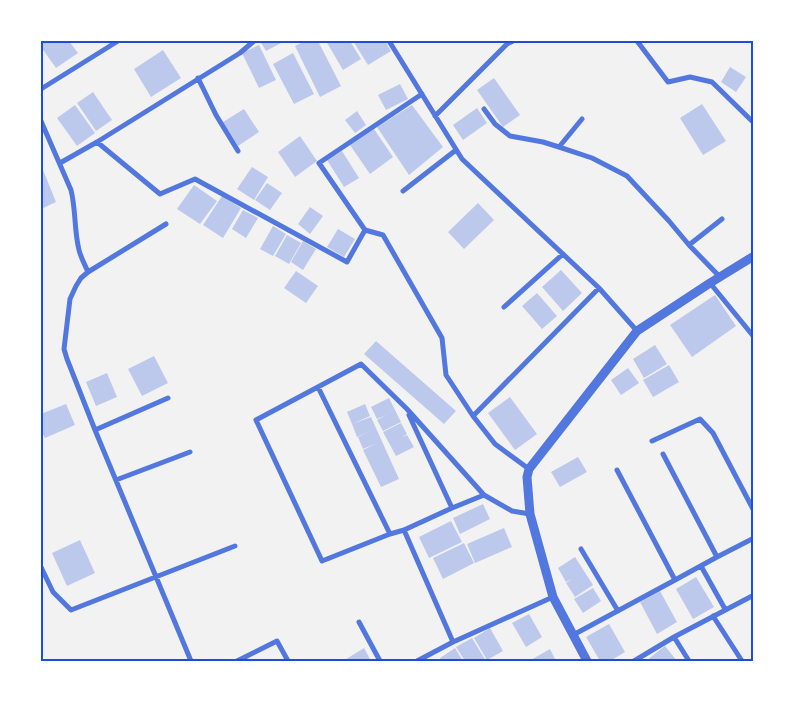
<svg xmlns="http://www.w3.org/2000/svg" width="795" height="702" font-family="Roboto,sans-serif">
	<rect width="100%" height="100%" fill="#f2f2f2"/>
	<path fill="#bdc9ec" d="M41 41H69L78 53 56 68 41 47Z
		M260 41H281V43L266 51Z
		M305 41H318L341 86 320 97 295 46Z
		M326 41H350L361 59 343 70Z
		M353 41H385L391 51 368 65Z
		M259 45 276 80 259 88 242 53Z
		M163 50 181 78 151 97 134 69Z
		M293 53 314 94 294 104 273 64Z
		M730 67 746 77 736 92 721 82Z
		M494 78 520 115 503 127 477 90Z
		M400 84 408 99 386 110 378 95Z
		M93 92 112 120 96 131 77 103Z
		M702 104 726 141 703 155 680 118Z
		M75 105 95 133 77 146 57 118Z
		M412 105 443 147 409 175 377 127Z
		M477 108 487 123 463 140 453 125Z
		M244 109 259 132 238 146 223 122Z
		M357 111 366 125 355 133 345 120Z
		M374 129 393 157 370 174 350 145Z
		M300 136 317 161 295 177 278 152Z
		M342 151 359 178 344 187 327 160Z
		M252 167 268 177 254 200 237 189Z
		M43 170 56 202 41 209V171Z
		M267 183 282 193 270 210 255 200Z
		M194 185 217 201 200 224 177 209Z
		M222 196 241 208 223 238 203 225Z
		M478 203 494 220 464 249 448 232Z
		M310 207 323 216 310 234 298 224Z
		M243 210 258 218 246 238 232 229Z
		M273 226 286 234 273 256 260 249Z
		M338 229 355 239 344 257 327 247Z
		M287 235 301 243 289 264 275 256Z
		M303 241 316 249 303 270 291 262Z
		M561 270 582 293 563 311 542 287Z
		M296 271 318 286 306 303 284 288Z
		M537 293 557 316 542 329 522 306Z
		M715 295 736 326 692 357 670 325Z
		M376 341 456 411 444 424 364 354Z
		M655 345 667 364 644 378 633 359Z
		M154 356 168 383 142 396 128 369Z
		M669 365 679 382 653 397 643 380Z
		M628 368 639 383 621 395 611 380Z
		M107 373 117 397 96 406 86 382Z
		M510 397 537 434 515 450 488 413Z
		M389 398 401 422 383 431 377 420 386 415 377 419 371 407Z
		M66 404 75 425 45 438 41 430V414Z
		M365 404 370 416 352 424 347 412Z
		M371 417 399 479 381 487 363 450 377 443 363 449 358 437 370 431 357 437 352 424Z
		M401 423 407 434 402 437 407 435 414 447 396 456 383 432Z
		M578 457 587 472 560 487 551 472Z
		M483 504 490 519 460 534 453 518Z
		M451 521 462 542 429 558 419 537Z
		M504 528 512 547 475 563 467 544Z
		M80 540 95 573 67 586 52 553Z
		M464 543 474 563 443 579 433 558Z
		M575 557 593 585 575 597 566 583 572 579 566 582 558 568Z
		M696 577 714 607 693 619 676 589Z
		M593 588 601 601 583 613 574 599Z
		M660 591 677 622 657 634 640 602Z
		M529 614 542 637 526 647 512 623Z
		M609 624 625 652 610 661H600L586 637Z
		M490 628 503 651 487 660 474 638Z
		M472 638 486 661H465L456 647Z
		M665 646 677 661H648L647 660Z
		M364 648 371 661H343Z
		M455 648 463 661H442L440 658Z
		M550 649 556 661H529Z"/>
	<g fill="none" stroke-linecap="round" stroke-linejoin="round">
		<path stroke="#5277de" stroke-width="5" d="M389 41 462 159 599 288 637 331
			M637 41 668 82 690 77 712 82 754 123
			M198 78 216 115 238 151
			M41 89 118 41
			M422 94 319 163 365 230 383 235 442 338 446 375 473 416 495 444 529 469
			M484 109 495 124 510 136 543 142 559 147 592 158 627 176 669 221 689 245 720 277
			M435 116 507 44 513 41
			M41 121 71 190C76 210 74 230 79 250 81 258 85 265 88 272
			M97 142 160 194 195 179 347 262 365 230
			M559 147 582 119
			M60 163 97 142 240 53 254 41
			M403 191 456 150
			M689 245 722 219
			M710 283 754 337
			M504 307 563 254
			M318 387 390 534
			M168 398 95 430 191 661
			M409 415 452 508
			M473 416 599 288
			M95 430 67 359 64 349 70 299 76 286 81 278 88 272 166 224
			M652 441 700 419 713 433 754 511
			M663 454 717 557
			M617 470 675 580
			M116 480 190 452
			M484 495 452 508 404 530 390 534 322 561 256 420 361 364 407 409 484 495 512 511 530 514
			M404 530 453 642
			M581 549 618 611
			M701 566 725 609
			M41 567 53 592 71 610 235 546
			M713 616 742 661
			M359 622 380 661
			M573 635 675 580 717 557 754 538
			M674 637 689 661
			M237 661 277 641 288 661
			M417 661 453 642 553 597
			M634 661 674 637 754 595"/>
		<path stroke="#5277de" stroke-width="9" d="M587 661 553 597 530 514 527 477 529 469 637 331 710 283 754 256"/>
	</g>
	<rect width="795" height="702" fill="none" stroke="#ffffff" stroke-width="85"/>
	<rect x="42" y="42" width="710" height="618" fill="none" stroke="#1d4ed8" stroke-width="2"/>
</svg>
